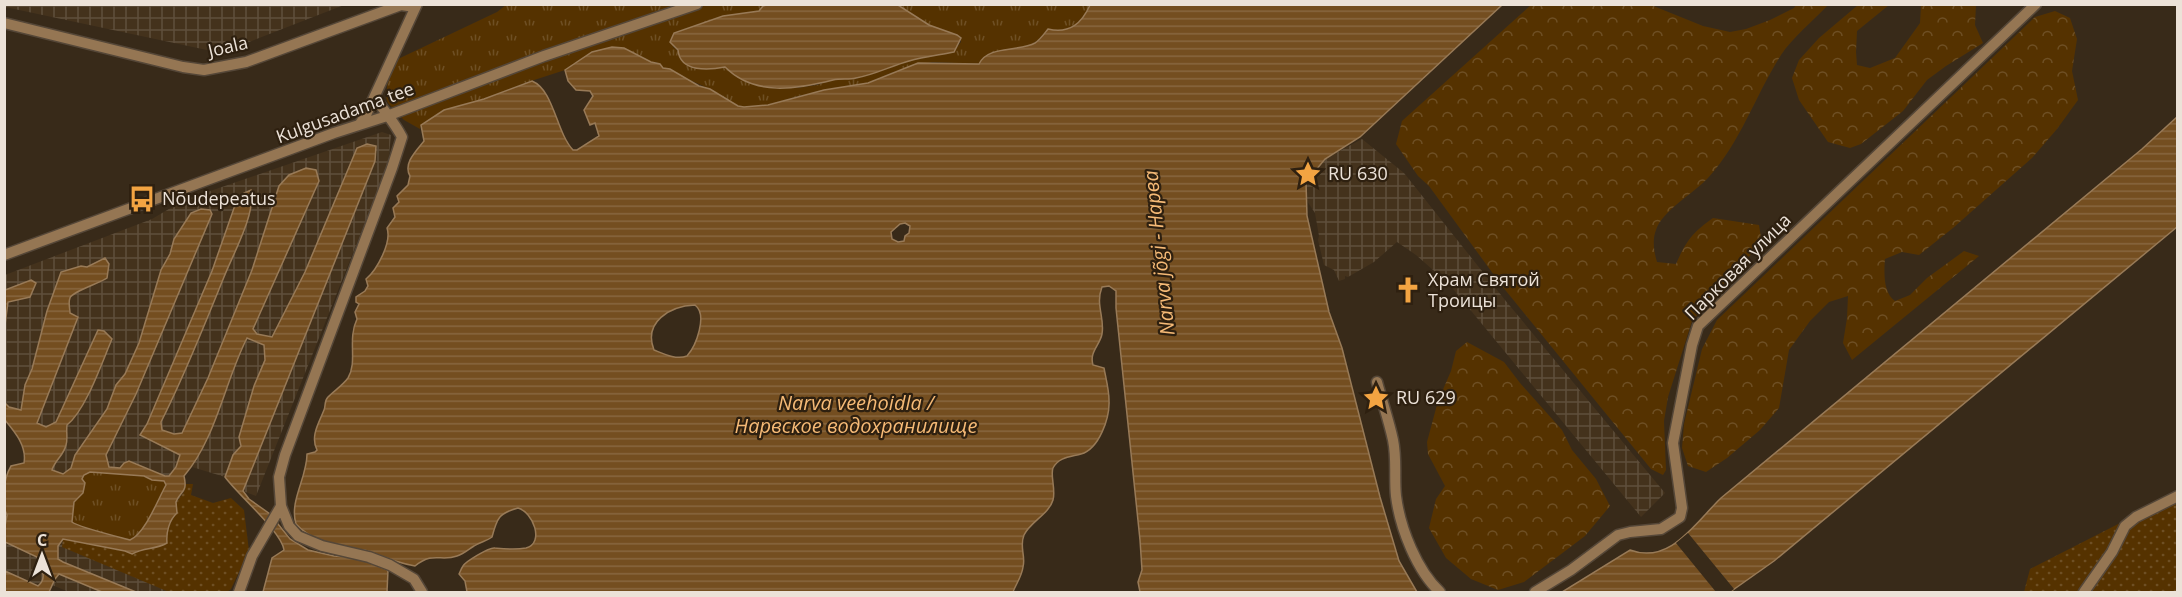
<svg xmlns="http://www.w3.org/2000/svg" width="2182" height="597" font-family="'Open Sans',sans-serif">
	<defs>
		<pattern id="industrial-grid" width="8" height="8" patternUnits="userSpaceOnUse" patternTransform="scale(1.5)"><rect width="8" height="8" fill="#44321c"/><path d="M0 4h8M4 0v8" fill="none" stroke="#5f4f3c"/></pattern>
		<pattern id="grass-tufts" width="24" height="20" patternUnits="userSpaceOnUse" patternTransform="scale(1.5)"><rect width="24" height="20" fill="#553200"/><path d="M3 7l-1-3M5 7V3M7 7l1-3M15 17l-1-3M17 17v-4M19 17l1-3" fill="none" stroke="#6e4f24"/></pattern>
		<pattern id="forest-crowns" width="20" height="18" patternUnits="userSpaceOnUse" patternTransform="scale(1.5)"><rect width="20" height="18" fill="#553200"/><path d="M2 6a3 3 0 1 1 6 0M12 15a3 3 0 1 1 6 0" fill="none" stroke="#6e4f24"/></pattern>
		<pattern id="garden-dots" width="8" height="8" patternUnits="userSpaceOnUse" patternTransform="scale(1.5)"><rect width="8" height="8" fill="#553200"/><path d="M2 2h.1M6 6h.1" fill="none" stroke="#6e4f24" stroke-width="1.8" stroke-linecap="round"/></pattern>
		<pattern id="water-rules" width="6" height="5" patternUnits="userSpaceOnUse" patternTransform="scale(1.5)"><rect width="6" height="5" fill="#744e20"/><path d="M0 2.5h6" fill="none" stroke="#886740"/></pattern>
	</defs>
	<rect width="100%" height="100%" fill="#382a19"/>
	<path fill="url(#industrial-grid)" d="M5 4H344V5L221 53 5 7Z
		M382 132 391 135 388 165 256 496 243 491 225 477 192 467 184 476 186 484 166 592H69L52 585 49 592H5L4 526 7 515 5 509 4 485 11 466 24 463 25 459 23 448 17 434 5 420V275L152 219 184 200Z
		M1362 139 1404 173 1505 300 1665 493 1641 517 1449 284 1416 255 1397 242 1374 262 1348 277 1345 276V279L1339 281 1334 270 1324 265 1318 240 1319 236 1315 213 1307 201 1306 187 1323 160Z"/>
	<path fill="url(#grass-tufts)" d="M506 5H770L763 6 759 11 723 16 674 33 673 47C680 51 679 56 684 62 693 72 713 69 725 67L739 78 766 86 797 88 817 85 835 79H855L912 60 954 51 961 42V37L929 25 898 5H1090C1081 24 1071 33 1048 30 1040 39 1032 46 1020 49 1001 53 994 49 980 64L932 62 891 73 868 83 798 96 768 105 744 107 738 106 710 89 663 68 656 62H651L624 48 612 47 592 52 565 70 528 82 484 99 444 110 421 125 420 129 404 120 388 103 386 97 388 79 398 59 497 12Z
		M90 472 144 476 152 480 164 481 166 485C158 499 145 534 130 540 119 537 78 527 72 522L74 502 83 493 82 480 84 475Z"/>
	<path fill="url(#forest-crowns)" d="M1531 5H1651L1703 26 1730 32 1746 29 1770 20 1794 8 1796 5H1828C1814 20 1792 38 1781 55 1755 96 1741 142 1708 178 1694 193 1662 211 1656 230 1652 240 1654 252 1657 262L1676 264C1686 241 1693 232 1713 218L1759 225 1762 244 1739 266 1692 321 1668 397 1664 421 1666 470 1663 475 1651 469 1502 286 1429 186 1418 176 1396 144 1402 121Z
		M1858 5H1889L1857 31 1856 52 1857 65 1870 68 1895 58 1920 23 1921 5H1976L1975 25 1983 43 1946 66 1927 80 1903 111 1861 144 1850 148 1828 142 1799 100 1792 78 1799 60 1819 38Z
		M2055 11 2070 18 2077 39 2072 71 2078 100 2057 129 2032 158 1953 228 1919 255 1902 252 1885 259C1884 272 1883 293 1895 301L1910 295 1927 278 1964 251 1979 256 1852 360 1843 343 1847 318 1848 296 1829 302 1810 321 1789 350 1779 408 1760 430 1727 458 1706 472 1688 466 1682 448 1684 424 1702 349 1717 320 2035 17Z
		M1467 342 1504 362 1520 383 1562 430 1572 450 1596 479 1610 506 1585 536 1524 582 1498 590 1471 579 1446 558 1429 528 1436 499 1445 486 1428 454 1427 442 1438 401 1451 371 1456 351Z"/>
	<path fill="url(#garden-dots)" d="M186 484H193L191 495 213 503 231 498 244 510 249 551 231 589 227 592H169L62 547 63 539 125 551 132 554C145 547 155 550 167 543 166 533 170 520 177 513L176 503 184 492Z
		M2177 494V592H2024L2030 569Z"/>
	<path fill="url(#water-rules)" stroke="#987a57" stroke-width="1.5" fill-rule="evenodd" d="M770 4 898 5 929 25 957 35 961 38 954 52C939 55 923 57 909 61 891 66 874 75 856 78 849 80 841 78 833 80 797 89 755 97 725 67 710 70 680 73 678 50L670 42 674 33 723 16 759 11 763 6Z
		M1090 5H1502L1360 137 1325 159 1306 182 1307 216 1329 312 1342 348 1380 497 1399 561 1417 592H1140L1138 582 1142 570 1140 540 1116 308V291L1109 286 1102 287C1095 305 1105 317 1102 334 1100 345 1089 352 1093 365L1104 368C1106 379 1109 390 1109 400 1110 418 1099 449 1081 454 1070 457 1059 457 1053 468 1050 475 1056 490 1053 500 1049 514 1030 522 1024 535 1019 547 1026 556 1023 567 1022 576 1016 584 1013 592H467L465 581 459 574C460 572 461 569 463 566 465 562 489 547 495 548 506 549 515 550 526 548 545 543 533 512 518 508 499 513 497 518 492 537 487 541 480 542 474 546 469 549 464 554 457 556 440 562 434 551 415 566 399 563 385 558 370 552 364 549 358 550 351 549 332 546 310 539 296 524 289 501 307 478 307 454L315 452 317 450C310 436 319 423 324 410 326 405 324 401 328 397 334 391 343 385 348 378 358 361 347 340 357 319L355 312 359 304 356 302V297L365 291 368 286 366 279C377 270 392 242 387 228L395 217 393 208 399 202 397 196 408 185 410 176C403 164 415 152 424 141L421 125 444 110 484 99 532 81C554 90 556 132 573 150H577L599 136 595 123 590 125 584 110 593 96 590 91 576 90 568 81 565 70 592 52 612 47 624 48 651 62 660 64 663 68 670 69 699 86 710 89 738 106 744 107 768 105 824 90 868 83 918 63 979 64C988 45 1019 52 1035 43 1040 40 1044 34 1048 29 1070 34 1082 23 1090 5ZM905 223 910 226 909 233 905 236 904 241 898 242 892 239 891 232 900 224ZM695 305C708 315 696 346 687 356 676 360 664 354 654 350 643 322 670 306 695 305Z
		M2177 117V227L1774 561 1730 592H1562L1630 550C1670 565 1695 523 1721 498L2142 149Z
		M367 144 376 146 375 161 243 491 249 499 270 514 290 539 308 550 334 556 358 558 388 570 387 592H263L272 558 284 550C282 532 238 495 225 477L233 455 241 446 239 437 254 386 265 360 264 345 247 338C225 381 216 439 184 476 188 494 180 490 176 502L177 513C169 520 166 533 167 543 155 550 145 547 132 554L125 551 63 539 58 546V559L63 562 136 592H102L59 574 55 579 49 592H5V571L38 586C48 578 41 568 37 557L5 542V526L7 515C0 502 4 478 11 466L24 463C27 446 15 432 5 420V403L9 407 21 410 25 385 32 369 47 311 61 272 81 266 87 267 105 258 109 264 107 278C100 283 71 292 70 298 68 302 70 309 70 313L78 317 37 423 46 427 56 422 98 330 104 331 112 339C102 362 86 410 67 425 66 431 68 439 66 445 64 455 55 460 52 470L63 474 71 468 75 455 107 409 116 385 125 374 139 343 161 270 170 254 174 239 191 213 201 209 210 210 212 214 136 394 106 455 109 467 120 468 124 463 129 461 165 476H169L176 467 180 455 140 435 147 424 212 271 234 208 244 193 251 190C256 214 233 254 224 277 204 326 185 375 161 422L162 430 174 434 182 433 208 378 252 270 279 186 289 175 306 168 316 170 319 181 253 329 257 334 272 337 305 272 357 148ZM90 472 144 476 152 480 164 481 166 485C158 499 145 534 130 540 119 537 78 527 72 522L74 502 83 493 85 483 82 479 84 475Z
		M31 280 36 283 30 297 8 302 5 325V290Z"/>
	<path fill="#382a19" d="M1688 533 1734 589 1730 592H1716L1676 543Z"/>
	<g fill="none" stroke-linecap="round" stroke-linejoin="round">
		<g stroke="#554738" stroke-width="13">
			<path id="street" d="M4 23 183 67 204 70 246 62 401 5 415 7
				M359 125 366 115 417 4
				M4 255 334 133 387 116 544 56 697 4
				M1377 382C1382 401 1389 421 1393 440 1397 459 1394 478 1396 496 1400 528 1417 571 1440 592
				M281 506 289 526 298 536 322 546 369 557 390 565 414 579 422 592
				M239 592 252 556 281 506 279 477 285 455 392 168 402 137C394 122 384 111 375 97
				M1535 592 1571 570 1618 535 1630 532 1661 529 1680 517 1682 508 1673 443 1692 345 1698 326 2036 4
				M2084 592 2112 552 2125 526 2136 517 2178 496"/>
		</g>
		<use href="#street" stroke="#957653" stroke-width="10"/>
	</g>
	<defs>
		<g id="sight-bare" transform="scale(2.07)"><path d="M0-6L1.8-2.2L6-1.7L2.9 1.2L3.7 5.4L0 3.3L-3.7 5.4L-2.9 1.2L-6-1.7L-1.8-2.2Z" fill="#f3a442" stroke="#2e2010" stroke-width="2.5" paint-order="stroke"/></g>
		<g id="bus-bare" transform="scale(2.07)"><path d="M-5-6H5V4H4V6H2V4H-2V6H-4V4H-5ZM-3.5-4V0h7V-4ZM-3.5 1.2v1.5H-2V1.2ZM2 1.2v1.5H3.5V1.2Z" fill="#f3a442" stroke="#2e2010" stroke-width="2.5" paint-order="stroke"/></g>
		<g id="church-bare" transform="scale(2.07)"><path d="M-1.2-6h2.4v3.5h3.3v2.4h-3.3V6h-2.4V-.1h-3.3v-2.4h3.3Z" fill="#f3a442" stroke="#2e2010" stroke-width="2.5" paint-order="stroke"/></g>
	</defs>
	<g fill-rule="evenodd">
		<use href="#sight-bare" x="1308" y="174"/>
		<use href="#bus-bare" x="142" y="199"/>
		<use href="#church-bare" x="1408" y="290"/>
		<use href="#sight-bare" x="1376" y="398"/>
	</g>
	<g text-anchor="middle" stroke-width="4.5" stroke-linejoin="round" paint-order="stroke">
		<g font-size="18" fill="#ece2d8" stroke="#2e2010">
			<text transform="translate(228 47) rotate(-13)" y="6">Joala</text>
			<text transform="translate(345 113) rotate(-20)" y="6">Kulgusadama tee</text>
			<text transform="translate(1738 267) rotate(-45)" y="6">Парковая улица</text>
		</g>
		<g font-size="18" fill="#ece2d8" stroke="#2e2010" text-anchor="start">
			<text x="1328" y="180">RU 630</text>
			<text x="162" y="205">Nõudepeatus</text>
			<text x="1428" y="286">Храм Святой<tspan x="1428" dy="21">Троицы</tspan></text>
			<text x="1396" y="404">RU 629</text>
		</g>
		<g font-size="20" font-style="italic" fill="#f6ba76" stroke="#2e2010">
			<text transform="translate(1159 253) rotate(-96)" y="7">Narva jõgi - Нарва</text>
			<text x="856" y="410">Narva veehoidla /<tspan x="856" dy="23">Нарвское водохранилище</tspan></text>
		</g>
	</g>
	<rect width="2182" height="597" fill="none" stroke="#ece2d8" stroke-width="12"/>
	<g transform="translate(42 555)" stroke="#2e2010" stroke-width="4.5" paint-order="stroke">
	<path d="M0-4.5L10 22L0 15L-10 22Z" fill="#ece2d8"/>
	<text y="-9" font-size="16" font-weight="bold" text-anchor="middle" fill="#ece2d8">С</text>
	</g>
</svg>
